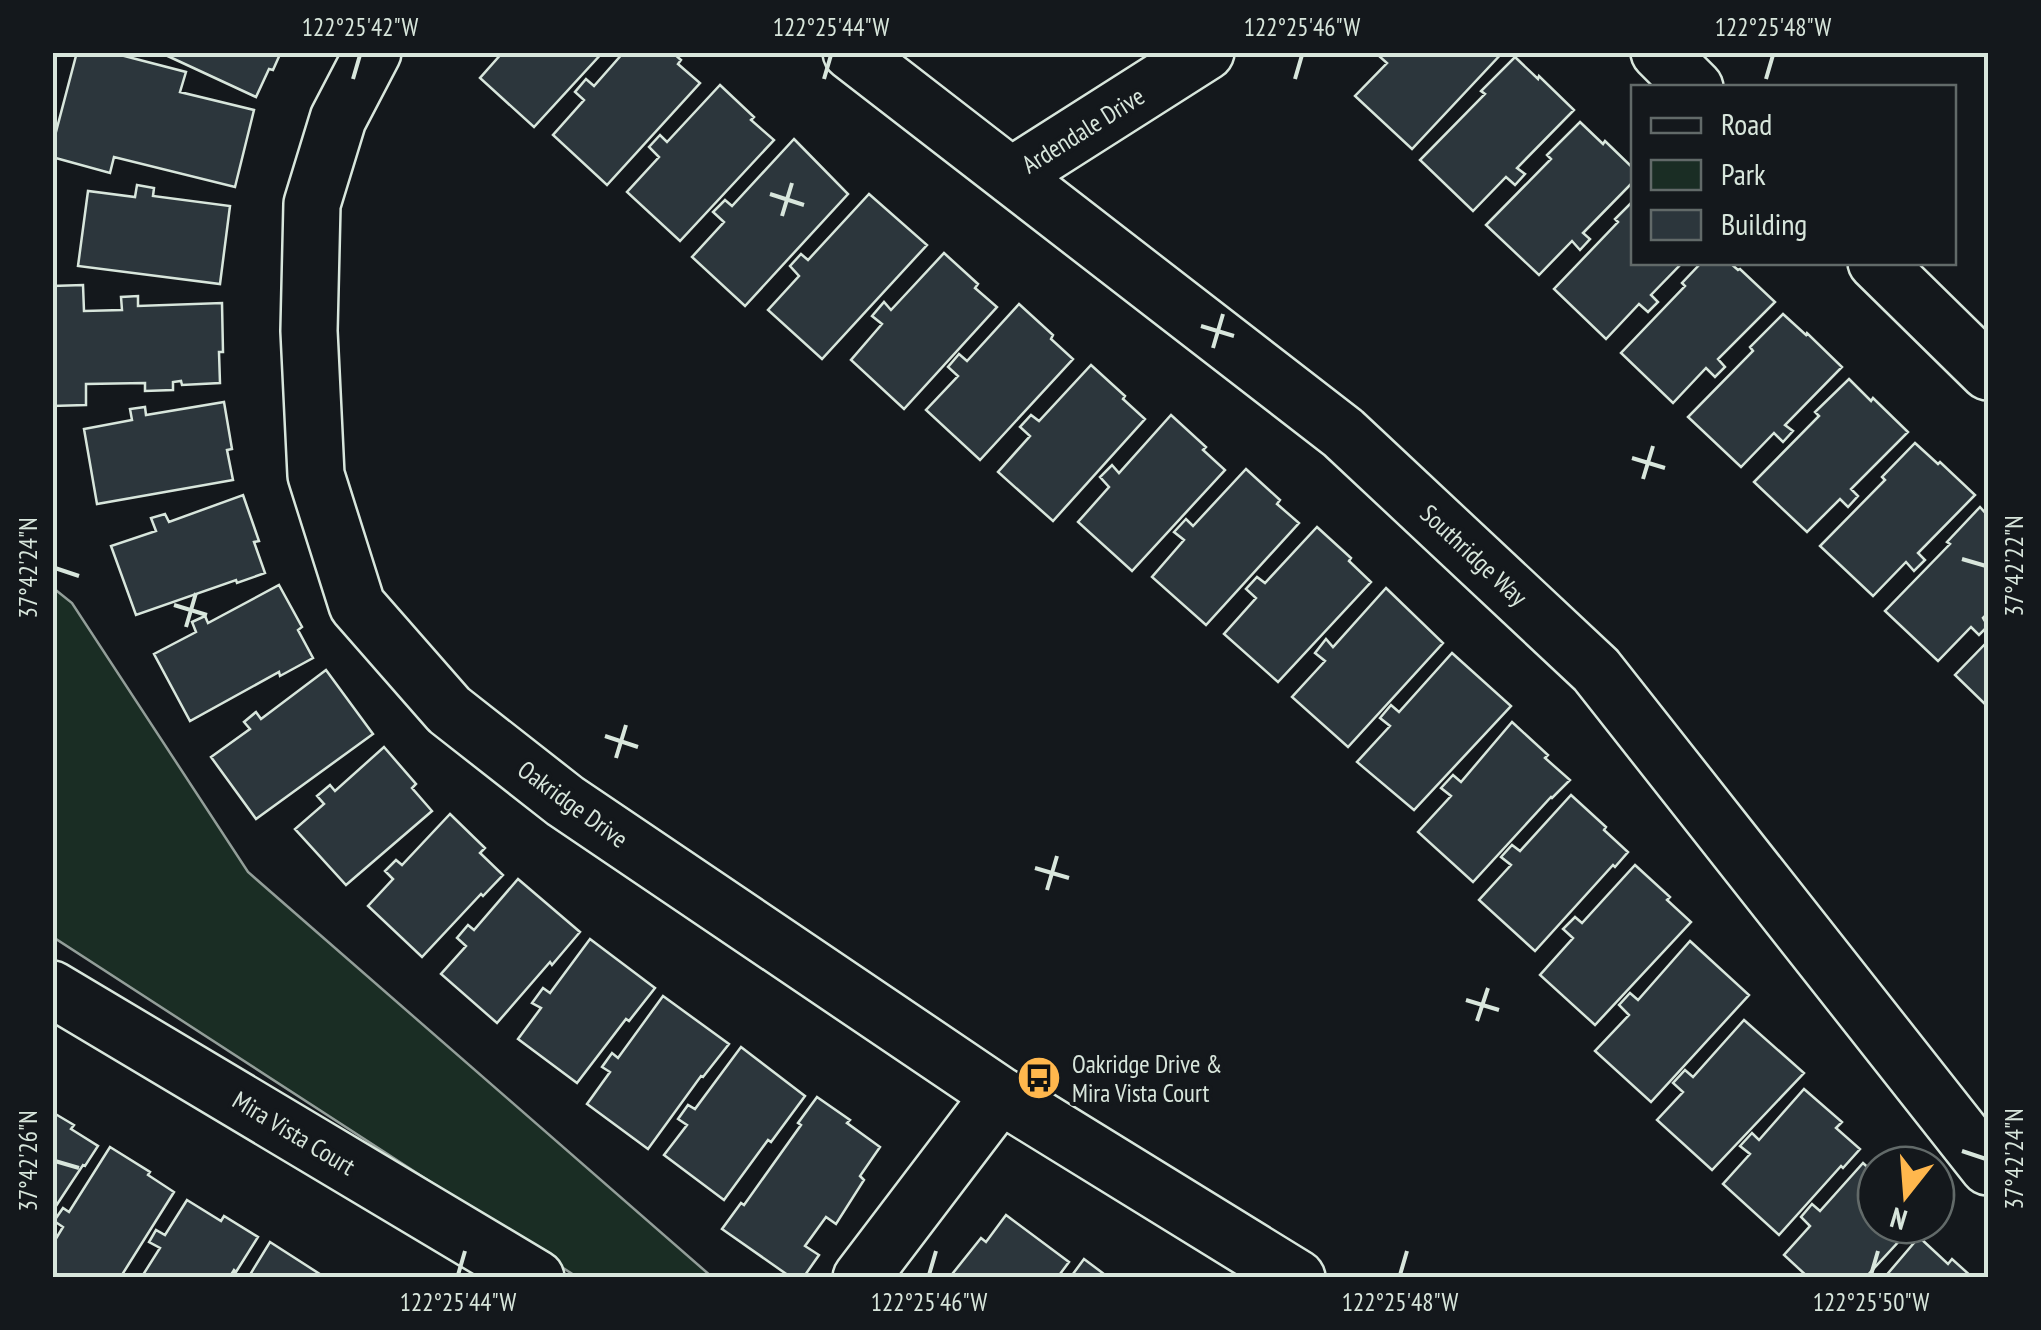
<svg xmlns="http://www.w3.org/2000/svg" width="2041" height="1330" font-family="'PT Sans Narrow',sans-serif">
	<rect width="100%" height="100%" fill="#14181c"/>
	<path fill="#1a2d24" stroke="#939e99" stroke-width="2.5" d="M52 587 72 603 248 872 712 1277H577L53 937Z"/>
	<path fill="#2c363c" stroke="#d8e6dc" stroke-width="2.5" d="M77 52H109L186 72 180 92 254 110 235 187 114 157 110 173 52 157V147Z
		M159 52H281L273 70 269 69 256 97Z
		M503 52H603L534 127 480 78Z
		M624 52H672L681 60 678 64 700 83 607 185 553 135 584 100 575 92 586 79 594 86Z
		M1383 52H1503L1412 149 1355 96 1387 63 1379 56Z
		M1515 57 1538 79 1539 76 1574 110 1517 168 1525 174 1515 185 1506 177 1473 211 1420 160 1485 94 1481 91Z
		M720 85 754 117 751 120 774 140 680 241 627 192 659 157 649 147 660 135 667 142Z
		M1580 122 1603 144 1605 141 1634 169V181L1583 233 1590 239 1580 250 1572 241 1539 275 1486 225 1551 159 1547 155Z
		M794 139 848 194 745 306 692 257 724 222 713 212 725 200 732 206Z
		M137 185 154 188 153 196 230 206 220 284 78 266 88 191 135 197Z
		M869 194 927 245 822 359 768 310 799 276 790 266 801 254 808 260Z
		M1634 200V262H1683L1651 295 1658 302 1648 312 1639 304 1606 339 1554 289 1618 222 1615 219Z
		M944 253 978 284 975 288 997 307 904 409 851 360 882 324 872 316 884 302 891 310Z
		M1702 262H1729L1738 270 1740 269 1775 302 1718 359 1725 367 1715 377 1706 368 1673 403 1621 353 1685 286 1682 283Z
		M83 285 84 311 122 310 121 297 138 296V306L222 303 223 352H219L220 383 182 385 181 381 173 382V390L145 391V383L86 384V405L52 406V286Z
		M1019 304 1053 335 1051 339 1073 359 980 460 926 410 958 376 948 367 959 354 967 361Z
		M1783 314 1806 335 1807 333 1842 367 1785 425 1793 431 1783 442 1774 433 1741 467 1688 417 1753 351 1750 347Z
		M1091 365 1125 396 1123 399 1145 419 1053 521 998 472 1030 436 1020 427 1031 415 1039 421Z
		M1849 379 1871 401 1873 398 1908 432 1851 489 1858 496 1848 507 1840 499 1807 532 1754 482 1819 416 1815 412Z
		M224 402 232 449 227 450 233 480 97 504 84 429 132 420 130 409 145 407 146 415Z
		M1171 415 1206 447 1203 450 1225 470 1132 571 1078 522 1109 487 1100 477 1112 465 1119 473Z
		M1915 443 1938 464 1940 462 1975 495 1918 553 1925 560 1914 571 1906 562 1873 596 1820 546 1885 480 1882 477Z
		M1246 469 1280 500 1277 504 1299 523 1206 625 1152 577 1184 540 1174 532 1186 519 1193 526Z
		M243 495 259 541 254 542 265 573 237 583 236 580 136 615 111 546 156 531 151 518 165 514 169 522Z
		M1980 507 1988 516V613L1983 618 1988 626 1979 635 1971 627 1938 661 1885 611 1950 544 1947 542Z
		M1317 527 1351 558 1349 561 1371 582 1278 682 1224 634 1256 598 1246 589 1257 577 1265 583Z
		M279 585 302 627 298 630 313 658 280 676 279 672 190 721 154 654 196 632 192 622 205 616 208 623Z
		M1386 588 1443 643 1348 747 1292 697 1325 661 1315 653 1326 639 1333 647Z
		M1988 641V707L1955 675Z
		M1452 653 1511 706 1414 810 1357 762 1390 726 1380 718 1391 705 1399 712Z
		M326 670 373 734 256 819 211 757 250 729 244 722 256 712 261 719Z
		M1512 722 1548 755 1545 758 1570 780 1552 798 1551 797 1473 882 1418 832 1451 796 1441 788 1453 775 1461 782Z
		M384 747 416 784 412 788 432 811 346 885 295 829 324 804 317 796 330 785 335 791Z
		M1571 795 1606 827 1604 830 1628 852 1615 867 1613 865 1535 951 1479 900 1511 865 1501 857 1512 845 1520 851Z
		M450 814 485 848 480 853 503 875 483 896 481 894 422 957 368 906 393 879 385 871 396 860 402 865Z
		M1635 865 1670 897 1667 900 1691 922 1595 1025 1540 975 1573 938 1563 929 1575 917 1582 923Z
		M518 879 580 932 552 965 550 962 497 1023 441 974 466 946 457 938 468 925 474 930Z
		M590 939 655 988 629 1021 626 1019 577 1083 518 1039 541 1008 532 1003 543 988 550 993Z
		M1690 941 1749 995 1651 1102 1595 1051 1629 1015 1619 1005 1630 993 1638 1000Z
		M663 996 729 1044 703 1077 701 1076 648 1149 587 1104 610 1072 602 1067 612 1053 618 1058Z
		M1744 1020 1804 1073 1712 1170 1657 1120 1683 1092 1673 1083 1685 1070 1693 1077Z
		M741 1047 805 1096 771 1142 768 1140 724 1200 664 1155 687 1125 678 1119 688 1105 695 1109Z
		M1804 1089 1842 1122 1836 1128 1860 1149 1843 1168 1841 1166 1779 1235 1723 1184 1750 1154 1740 1146 1752 1133 1759 1140Z
		M817 1097 850 1120 847 1123 880 1147 860 1176 864 1180 836 1224 826 1217 805 1246 819 1255 803 1278H792L722 1229 741 1203 744 1205 801 1125 798 1123Z
		M52 1112 74 1125 71 1129 98 1146 85 1166 83 1165 52 1212Z
		M110 1147 150 1172 148 1175 174 1192 120 1278H54L52 1245 63 1227 54 1221 63 1208 69 1212Z
		M1863 1163 1876 1175V1225H1914L1865 1278H1809L1784 1255 1810 1226 1801 1217 1812 1204 1820 1211Z
		M187 1200 221 1221 224 1216 258 1237 236 1272 234 1270 229 1278H141L160 1248 149 1242 156 1230 165 1235Z
		M1006 1215 1069 1262 1057 1278H949L981 1238 986 1242Z
		M1919 1237 1948 1264 1952 1259 1973 1278H1884Z
		M270 1242 326 1278H248Z
		M1084 1259 1100 1271 1109 1278H1070Z"/>
	<g fill="none" stroke-linecap="round" stroke-linejoin="round">
		<g stroke="#d8e6dc" stroke-width="60">
			<path id="street" d="M373 52 338 119 312 204 309 331 316 475 357 605 449 710 565 801 1000 1095 1297 1278
				M851 52 1343 433 1596 670 1988 1167
				M1659 52 1695 88
				M1011 176 1206 52
				M1876 262 1988 372
				M52 989 536 1278
				M861 1278 1000 1095"/>
		</g>
		<use href="#street" stroke="#14181c" stroke-width="55"/>
	</g>
	<path fill="none" stroke="#d8e6dc" stroke-width="4" d="M353 79 360 55M824 79 831 55M1295 79 1302 55M1766 79 1773 55M770 194 804 205M782 216 792 183M1201 326 1234 336M1213 348 1223 314M1632 458 1665 468M1643 479 1653 446M1962 559 1986 566M55 568 79 576M174 605 207 615M186 627 196 593M605 736 638 747M616 758 626 725M1035 868 1069 878M1047 890 1057 856M1466 1000 1499 1010M1477 1021 1488 988M1962 1151 1986 1159M55 1161 79 1168M458 1275 465 1251M929 1275 936 1251M1400 1275 1407 1251M1871 1275 1878 1251"/>
	<defs>
		<g id="bus-disc" transform="scale(2.25)"><circle r="9.5" fill="#ffb74d" stroke="#14181c"/><path d="M-5-6H5V4H4V6H2V4H-2V6H-4V4H-5ZM-3.5-4V0h7V-4ZM-3.5 1.2v1.5H-2V1.2ZM2 1.2v1.5H3.5V1.2Z" fill="#111"/></g>
	</defs>
	<g fill-rule="evenodd">
		<use href="#bus-disc" x="1039" y="1078"/>
	</g>
	<g text-anchor="middle" stroke-width="8" stroke-linejoin="round" paint-order="stroke">
		<g font-size="25" fill="#d8e6dc" stroke="#14181c">
			<text transform="translate(1083 130) rotate(-32)" y="9">Ardendale Drive</text>
			<text transform="translate(1474 555) rotate(43)" y="9">Southridge Way</text>
			<text transform="translate(573 804) rotate(36)" y="9">Oakridge Drive</text>
			<text transform="translate(294 1133) rotate(31)" y="9">Mira Vista Court</text>
		</g>
		<g font-size="25" fill="#d8e6dc" stroke="#14181c" text-anchor="start">
			<text x="1072" y="1073">Oakridge Drive &amp;<tspan x="1072" dy="29">Mira Vista Court</tspan></text>
		</g>
	</g>
	<rect width="2041" height="1330" fill="none" stroke="#14181c" stroke-width="110"/>
	<rect x="1631" y="85" width="325" height="180" fill="#14181c" stroke="#626a69" stroke-width="2.5"/>
	<rect x="1651" y="118" width="50" height="15" fill="#14181c" stroke="#626a69" stroke-width="2.5"/>
	<text x="1721" y="135" font-size="30" fill="#d8e6dc">Road</text>
	<rect x="1651" y="160" width="50" height="30" fill="#1a2d24" stroke="#626a69" stroke-width="2.5"/>
	<text x="1721" y="185" font-size="30" fill="#d8e6dc">Park</text>
	<rect x="1651" y="210" width="50" height="30" fill="#2c363c" stroke="#626a69" stroke-width="2.5"/>
	<text x="1721" y="235" font-size="30" fill="#d8e6dc">Building</text>
	<g transform="translate(1906 1195) rotate(197)"><circle r="48" fill="#14181c" stroke="#626a69" stroke-width="2.5"/>
	<path d="M0-8L18 38L0 25L-18 38Z" fill="#ffb74d"/>
	<text y="-15" font-size="28" font-weight="bold" text-anchor="middle" fill="#d8e6dc">N</text>
	</g>
	<rect x="55" y="55" width="1931" height="1220" fill="none" stroke="#d8e6dc" stroke-width="4"/>
	<g font-size="25" text-anchor="middle" fill="#d8e6dc">
		<text x="360" y="36">122°25'42"W</text>
		<text x="831" y="36">122°25'44"W</text>
		<text x="1302" y="36">122°25'46"W</text>
		<text x="1773" y="36">122°25'48"W</text>
		<text transform="translate(2014 566) rotate(-90)" y="9">37°42'22"N</text>
		<text transform="translate(28 568) rotate(-90)" y="9">37°42'24"N</text>
		<text transform="translate(2014 1159) rotate(-90)" y="9">37°42'24"N</text>
		<text transform="translate(28 1161) rotate(-90)" y="9">37°42'26"N</text>
		<text x="458" y="1311">122°25'44"W</text>
		<text x="929" y="1311">122°25'46"W</text>
		<text x="1400" y="1311">122°25'48"W</text>
		<text x="1871" y="1311">122°25'50"W</text>
	</g>
</svg>
